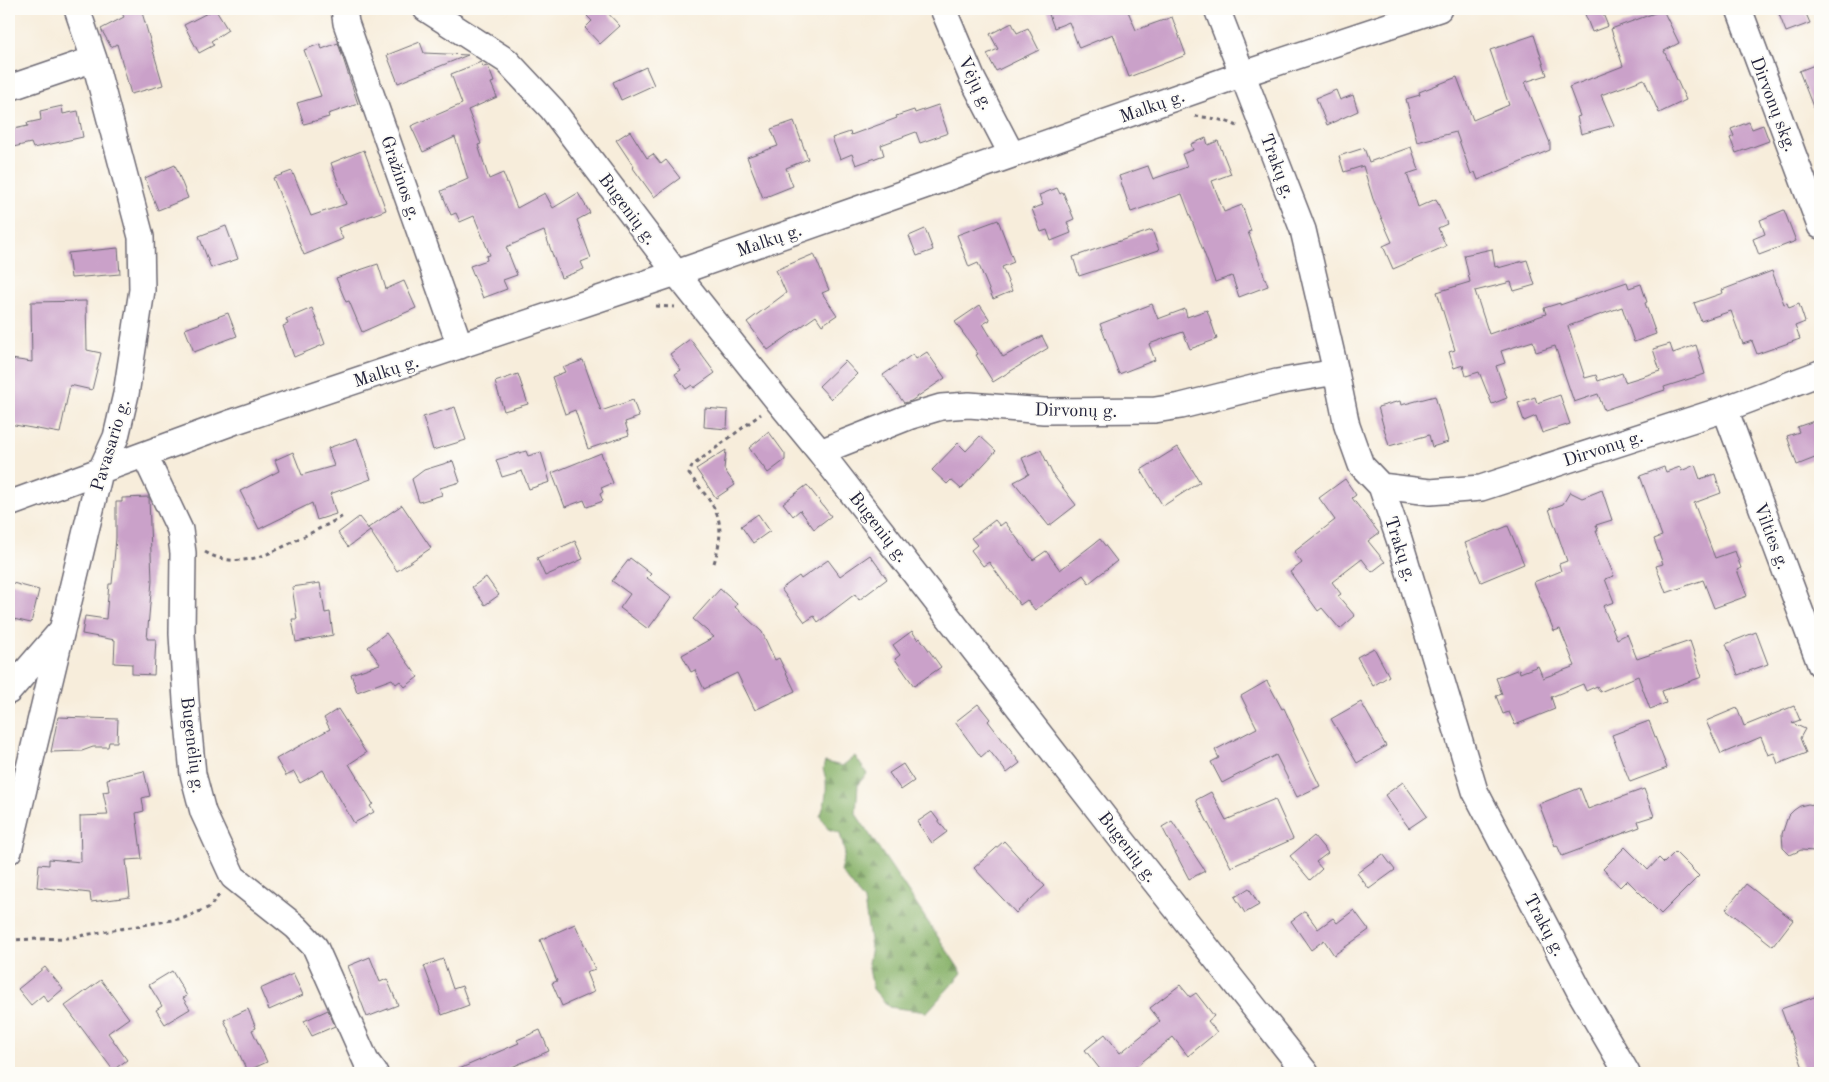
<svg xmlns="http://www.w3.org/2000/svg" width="1829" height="1082" font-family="'Old Standard TT',serif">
	<defs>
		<pattern id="forest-firs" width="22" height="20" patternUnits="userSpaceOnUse" patternTransform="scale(1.25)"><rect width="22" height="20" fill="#86b168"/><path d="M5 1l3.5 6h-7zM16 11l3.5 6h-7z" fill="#6d9057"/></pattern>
	</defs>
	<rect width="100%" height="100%" fill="#fdfcf7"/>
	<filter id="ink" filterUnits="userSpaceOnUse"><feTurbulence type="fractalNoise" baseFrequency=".02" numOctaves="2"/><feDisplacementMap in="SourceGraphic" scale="10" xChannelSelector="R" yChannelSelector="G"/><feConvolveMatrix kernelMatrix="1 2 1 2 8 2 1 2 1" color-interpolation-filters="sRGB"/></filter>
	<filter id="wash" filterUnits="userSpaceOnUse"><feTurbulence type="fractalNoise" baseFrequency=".0096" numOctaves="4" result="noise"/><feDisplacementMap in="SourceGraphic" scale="20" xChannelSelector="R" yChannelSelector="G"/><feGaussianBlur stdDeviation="1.12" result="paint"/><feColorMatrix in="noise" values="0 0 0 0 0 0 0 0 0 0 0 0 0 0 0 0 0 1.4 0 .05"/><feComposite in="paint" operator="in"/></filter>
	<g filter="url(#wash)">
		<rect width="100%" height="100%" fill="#f7eddb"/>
		<path fill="url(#forest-firs)" stroke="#546a52" d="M855 756 867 774 858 784 856 814 962 973 927 1012 889 1007 873 989 868 963 871 947 864 901 840 870 845 854 840 833 828 829 820 816C825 806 827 792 826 781 825 771 821 772 825 762L842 766Z"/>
		<g id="blocks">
			<path fill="#caa1c9" d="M120 9H141L163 85 131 94 117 44 111 47 101 29 124 17Z
				M215 9 228 30 211 41 214 45 199 53 184 25Z
				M595 9H604L620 26 600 44 585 28 592 21 587 16Z
				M1047 9H1127L1136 30 1172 17 1186 55 1129 77 1113 34 1079 48 1069 22 1054 28Z
				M1583 9H1601L1608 26 1592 32Z
				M1777 9H1804L1810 23 1786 32Z
				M1663 10 1679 43 1664 51 1686 100 1659 113 1644 79 1601 95 1614 125 1581 134 1577 117 1580 116 1569 87 1623 66 1611 29Z
				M1012 23 1017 33 1028 28 1039 50 996 71 987 54 998 49 990 34Z
				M1534 35 1547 75 1525 82 1550 143V150L1478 180 1475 172 1471 174 1456 132 1417 142 1406 99 1420 95 1419 92 1457 77 1473 120 1509 105 1490 50Z
				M420 42 424 53 468 55 398 83 387 55Z
				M338 43 358 104 328 114 329 117 304 124 297 103 321 96 304 50 320 44 322 49Z
				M481 62 483 67 488 66 494 82 491 83 497 97 468 110 481 144 478 145 489 179 503 173 517 208 545 193 553 208 578 193 590 213 577 220 591 258 581 262 584 269 561 278 544 231 506 247 517 275 503 280 507 289 483 298 470 266 487 260 486 256 490 255 474 216 460 222 456 213 451 215 441 191 468 179 455 137 423 152 411 126 462 104 451 74Z
				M1820 63V121L1819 122 1799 71Z
				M646 67 654 85 621 100 613 82Z
				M1336 90 1340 100 1353 95 1358 111 1327 125 1316 98Z
				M938 105 948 133 920 143 916 132 881 145 884 155 856 165 852 154 840 159 832 138 850 132 851 135 897 118 896 116 914 110 915 113Z
				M62 106 63 114 78 111 83 137 33 148 31 143 13 147 9 130 28 126 27 123 41 120 40 111Z
				M794 121 808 159 786 168 793 186 763 198 747 157 778 146 771 129Z
				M1749 122 1752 129 1763 125 1769 141 1736 153 1730 138 1734 136 1731 129Z
				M630 131 647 158 653 154 661 164 666 160 680 178 654 197 633 168 634 167 616 140Z
				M1206 138 1208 145 1218 141 1231 174 1212 181 1224 212 1242 205 1251 231 1248 232 1268 286 1239 297 1232 276 1215 282 1182 194 1131 212 1119 176 1148 166 1153 179 1187 167 1182 154 1193 150 1191 144Z
				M1411 147 1419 170 1407 174 1418 207 1436 199 1447 224 1438 228 1446 246 1393 269 1383 246 1392 242 1373 199 1363 166 1344 172 1339 156 1364 148 1369 162Z
				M364 150 386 210 338 228 343 239 304 255 273 178 292 171 311 216 346 204 331 163Z
				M175 165 188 198 158 210 145 178Z
				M1057 188 1060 194 1063 192 1074 219 1067 222 1071 233 1051 241 1047 230 1041 232 1032 209 1043 205 1039 195Z
				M1784 210 1796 241 1759 255 1753 239 1765 234 1760 220Z
				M998 220 1014 262 1002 267 1012 291 993 299 978 263 969 267 957 235Z
				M226 226 238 259 211 268 199 236Z
				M925 229 933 250 917 256 909 236Z
				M1152 230 1159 250 1079 276 1073 257Z
				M118 248 120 274 71 278 68 253Z
				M1492 249 1495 267 1498 266V268L1527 260 1535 285 1514 291 1511 282 1475 291 1489 334 1546 314 1544 308 1560 303V305L1627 282 1629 288 1641 284 1647 302 1645 303 1656 334 1634 342 1622 307 1568 326 1585 378 1596 375 1598 381 1622 373 1625 382 1660 371 1653 349 1670 344 1673 353 1696 345 1705 374 1664 387 1665 390 1604 410 1598 394 1574 402 1555 346 1536 352 1533 341 1501 351 1505 363 1496 366 1507 398 1492 404 1479 372 1466 376 1463 365 1454 368 1449 352 1455 350 1437 292 1470 282 1464 255Z
				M814 254 829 290 822 293 837 315 822 325 816 316 768 350 747 322 786 293 776 270Z
				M378 264 386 289 404 281 416 308 362 332 349 301 346 302 336 278Z
				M1772 271 1784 304 1787 303 1789 308 1799 304 1805 322 1795 326 1800 339 1757 354 1752 341 1743 344 1731 311 1701 321 1694 303 1723 293 1722 290Z
				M86 301 87 350 101 353 92 390 70 385 60 433 9 424V373L11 359 32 362 31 302Z
				M1152 304 1158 319 1185 309 1187 317 1207 310 1217 339 1190 349 1183 332 1149 344 1155 360 1119 374 1100 324Z
				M980 305 990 320 983 324 1003 357 1042 336 1048 348 993 382 976 355 978 354 955 322Z
				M312 308 325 344 294 357 283 326 288 324 286 319Z
				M228 313 237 336 194 352 185 329Z
				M690 339 715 373 694 388 692 385 686 389 675 374 681 370 670 354Z
				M927 352 945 378 911 401 904 403 883 375 913 354 916 359Z
				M583 360 601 411 633 400 639 417 625 422 629 435 588 449 575 410 565 414 552 377 565 372 563 368Z
				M845 361 857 374 831 399 819 386Z
				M518 374 528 404 504 411 495 382Z
				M1560 395 1570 424 1542 433 1536 416 1524 421 1518 403 1535 397 1537 403Z
				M1435 396 1448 442 1432 447 1429 435 1389 446 1378 407 1400 401 1401 405Z
				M455 407 466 440 433 450 423 417Z
				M705 408 728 410 727 429 704 427Z
				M1820 419V456L1797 465 1787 436 1799 432 1797 427Z
				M769 432 785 454V460L768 473 749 448Z
				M980 436 996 451 961 489 951 480 947 484 932 470 958 443 966 451Z
				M357 438 371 479 330 494 336 514 317 520 312 503 259 529 240 491 279 471 275 460 293 452 302 475 334 466 328 448Z
				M1178 447 1200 482 1163 506 1141 470Z
				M726 450 724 469 735 485 716 498 696 469Z
				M1041 450 1053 475 1076 505 1049 526 1014 482 1029 474 1022 458Z
				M526 451 528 456 541 452 550 482 529 489 522 471 502 477 496 460Z
				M601 453 613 483 601 488 603 492 600 494 603 501 587 507 584 500 565 507 552 473Z
				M453 461 460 482 440 488 442 495 419 502 412 479 424 470Z
				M1695 465 1700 479 1715 474 1721 493 1694 503 1715 558 1735 551 1741 568 1737 570 1747 596 1714 608 1703 580 1666 593 1656 566 1663 564 1654 539 1662 536 1640 476 1664 467 1666 472 1680 467 1681 471Z
				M1345 479 1356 495 1352 498 1379 533 1368 541 1385 562 1372 572 1362 559 1332 582 1341 594 1338 596 1355 616 1340 629 1322 608 1318 611 1290 572 1302 563 1294 552 1335 520 1319 498Z
				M807 485 831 516 814 529 800 510 793 516 783 503Z
				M1602 490 1612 520 1596 525 1598 531H1596L1614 576 1605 579 1614 602 1603 606 1617 639 1627 634 1637 659 1690 641 1702 677 1662 691 1666 703 1650 709 1638 676 1600 692 1597 686 1586 691 1583 684 1551 697 1555 709 1515 725 1509 712 1503 714 1496 696 1502 694 1496 678 1519 669 1520 673 1538 666 1543 678 1575 666 1560 629 1554 631 1534 582 1561 571 1559 564 1567 561 1549 509 1563 504 1570 492 1582 498Z
				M149 497 152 581 147 639H156L154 675 132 674V664L114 663 115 640 82 634 85 616 106 619 109 584H112L116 538V502H122V498Z
				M402 505 431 548 397 571 368 528Z
				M758 514 770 531 753 543 741 526Z
				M359 517 370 531 348 547 338 533Z
				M995 520 1000 526 1005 522 1033 560 1046 551 1060 570 1100 539 1117 561 1089 583 1083 575 1035 610 1027 600 1020 605 989 562 983 566 971 550 977 545 971 538Z
				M1508 526 1524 564 1481 582 1465 543Z
				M575 541 583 559 545 576 537 558Z
				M870 555 887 579 859 600 855 594 818 622 814 616 805 622 781 589 799 576 801 579 828 560 840 576Z
				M630 558 651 574 647 578 672 597 648 629 620 608 630 594 612 581Z
				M486 577 499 595 485 605 472 587Z
				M9 582 39 590 31 623 9 618Z
				M320 583 325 613 330 612 333 635 296 642 292 619H297L292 587Z
				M720 589 737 604 735 607 762 632 775 660 779 658 795 691 755 710 737 673 704 689 695 670 691 672 682 655 714 637 693 619Z
				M912 631 918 640 920 638 941 667 914 686 895 659 900 655 893 645Z
				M1756 632 1768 664 1738 675 1726 644Z
				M386 633 418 677 405 687 400 681 396 684 392 679 357 692 351 674 380 664 368 647Z
				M1374 648 1389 676 1373 686 1357 657Z
				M1267 681 1282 709 1284 708 1294 730H1293L1320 786 1297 797 1276 755 1222 783 1211 762 1219 758 1215 750 1257 728 1241 696Z
				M1361 702 1386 746 1357 763 1331 719Z
				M978 704 990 719 988 721 1020 763 1007 773 989 750 981 757 955 722Z
				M1794 706 1800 720 1792 723 1805 729 1800 738 1806 753 1778 764 1774 753 1768 755 1761 737 1721 754 1706 721 1737 708 1744 726Z
				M338 709 366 753 349 764 373 804 370 806 374 812 354 823 323 770 300 783 294 772 286 776 276 759 330 729 324 718Z
				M58 717 118 719 117 742H109L108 747H93L82 751 51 752Z
				M1649 721 1667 768 1630 782 1612 735Z
				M903 764 914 781 901 790 889 773Z
				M144 771 150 796 142 798 144 811 136 813 142 859 126 860 130 897 91 902 90 893 37 887 39 864 49 865V859L81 862 80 816 108 815 103 792 109 791 107 779Z
				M1403 782 1427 816 1409 828 1385 795Z
				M1580 788 1588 809 1644 789 1654 816 1638 821 1640 827 1562 856 1557 845 1555 846 1539 804Z
				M1211 792 1226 820 1275 799 1293 839 1231 867 1196 800Z
				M1808 804 1820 806V848L1814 851 1801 850 1790 855 1783 848 1782 834 1788 816 1794 810 1800 806Z
				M932 812 947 832 932 843 917 822Z
				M1172 821 1205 871 1189 879 1162 827Z
				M1314 836 1328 853 1316 862 1322 869 1310 880 1290 856Z
				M1004 841 1045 886 1016 913 974 868Z
				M1625 847 1648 870 1659 858 1664 863 1675 852 1699 876 1661 914 1627 880 1620 887 1603 869Z
				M1383 854 1395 870 1369 889 1357 873Z
				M1746 884 1793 920 1773 946 1726 909Z
				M1249 888 1259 905 1245 913 1235 897Z
				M1354 910 1369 930 1334 955 1324 940 1311 950 1291 921 1305 911 1318 929 1333 918 1337 923Z
				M575 924 595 969 586 972 594 992 562 1006 552 983 557 981 540 940Z
				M370 957 380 982 387 979 398 1005 367 1017 348 966Z
				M443 959 453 989 462 986 469 1005 442 1015 424 966Z
				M45 967 63 989 48 1002 43 995 31 1005 18 989Z
				M172 971 187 996 183 998 190 1009 165 1024 156 1010 162 1006 149 985Z
				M293 974 303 995 269 1010 260 989Z
				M101 980 129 1018 108 1033 127 1060 113 1070 65 1006Z
				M1180 985 1190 997 1196 993 1214 1016 1208 1021 1217 1032 1188 1056 1173 1037 1128 1073H1103L1085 1050 1105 1034 1120 1053 1160 1021 1150 1008Z
				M1820 995V1073H1805L1781 1009Z
				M248 1009 256 1028 252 1030 267 1062 247 1071 224 1020Z
				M328 1010 335 1026 312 1036 304 1021Z
				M540 1030 549 1051 498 1073H450L519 1043 517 1040Z"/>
		</g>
	</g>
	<g filter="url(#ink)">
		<use href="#blocks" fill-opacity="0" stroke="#6d6973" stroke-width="1"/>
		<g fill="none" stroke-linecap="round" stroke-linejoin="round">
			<g stroke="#6d6973" stroke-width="28">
				<path id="minor" d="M344 9 346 23 460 346
					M426 9 507 61 552 109 676 273 778 401 820 452 1122 840 1306 1073
					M943 9 973 80 1012 155
					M1217 9 1303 230 1336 372 1347 426 1361 465 1381 486 1399 539 1475 791 1581 994 1627 1073
					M1739 9 1820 226
					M9 88 94 59
					M1725 409 1820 664
					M820 452 911 416 941 407 969 405 1044 411 1155 410 1181 406 1277 382 1336 372
					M145 456 180 530 183 553 182 634 186 701 193 774 203 812 233 877 296 927 315 947 366 1061 375 1073
					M1381 486 1430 492 1481 488 1725 409 1820 373
					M9 504 233 422 676 273 1243 74 1439 9
					M9 691 60 632
					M9 851 100 472 116 437 126 394 142 290 141 237 94 59 77 9"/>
			</g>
			<path stroke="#6d6973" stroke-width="3" stroke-dasharray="4 4" stroke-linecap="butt" d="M1195 116C1209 118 1224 119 1237 126
				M656 306 675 307
				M205 552C237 570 267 556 296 540 313 532 329 524 345 515
				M714 563C728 518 716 508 689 474L692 466 761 414
				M9 940 67 938 184 918 210 907 219 895"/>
			<use href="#minor" stroke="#fff" stroke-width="25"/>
		</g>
	</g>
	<g text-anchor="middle" stroke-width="4" stroke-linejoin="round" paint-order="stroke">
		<g font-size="18" fill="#22223b" stroke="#fdfcf7">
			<text transform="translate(976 83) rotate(64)" y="6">Vėjų g.</text>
			<text transform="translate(1774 104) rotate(69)" y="6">Dirvonų skg.</text>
			<text transform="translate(1152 106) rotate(-19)" y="6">Malkų g.</text>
			<text transform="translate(1278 166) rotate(69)" y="6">Trakų g.</text>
			<text transform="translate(401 178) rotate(71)" y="6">Gražinos g.</text>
			<text transform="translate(628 209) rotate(53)" y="6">Bugenių g.</text>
			<text transform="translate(769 240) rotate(-19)" y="6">Malkų g.</text>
			<text transform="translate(386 371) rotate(-18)" y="6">Malkų g.</text>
			<text transform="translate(1076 410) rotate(1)" y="6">Dirvonų g.</text>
			<text transform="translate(110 445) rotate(-73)" y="6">Pavasario g.</text>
			<text transform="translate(1603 448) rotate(-18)" y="6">Dirvonų g.</text>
			<text transform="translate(879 527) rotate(52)" y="6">Bugenių g.</text>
			<text transform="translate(1772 536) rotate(69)" y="6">Vilties g.</text>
			<text transform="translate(1401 549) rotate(72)" y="6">Trakų g.</text>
			<text transform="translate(193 745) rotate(83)" y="6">Bugenėlių g.</text>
			<text transform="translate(1128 847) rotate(52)" y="6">Bugenių g.</text>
			<text transform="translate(1545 925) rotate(62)" y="6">Trakų g.</text>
		</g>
	</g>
	<rect width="1829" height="1082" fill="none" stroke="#fdfcf7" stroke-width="30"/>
</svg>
